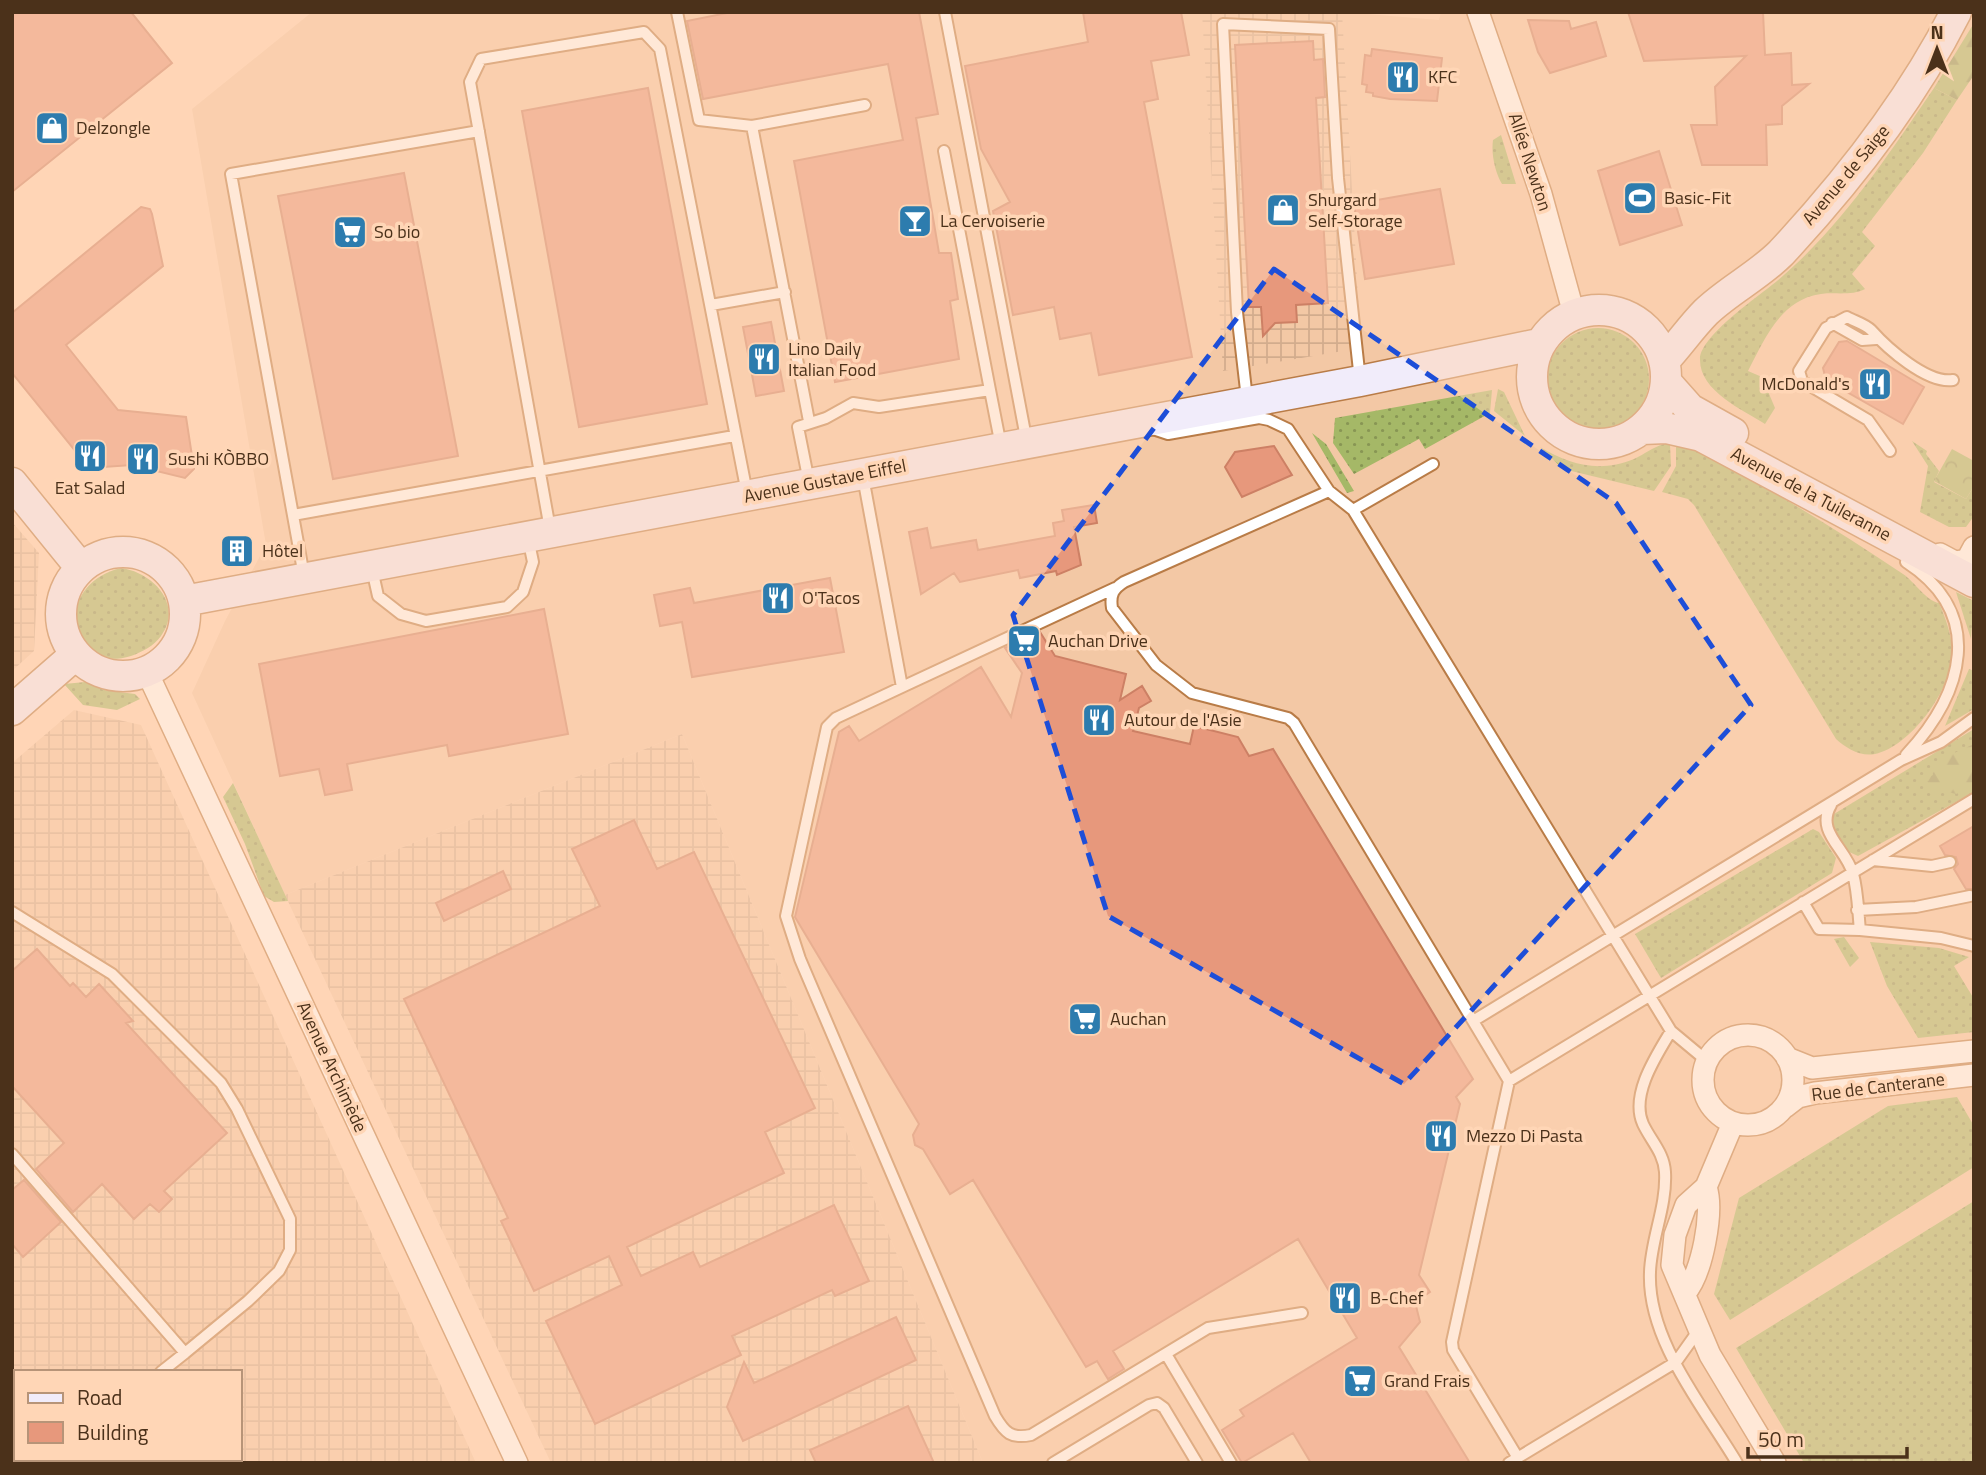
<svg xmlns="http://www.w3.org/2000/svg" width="1986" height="1475" font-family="'Titillium Web',sans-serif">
	<defs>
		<pattern id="industrial-grid" width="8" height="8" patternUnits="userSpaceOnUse" patternTransform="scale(1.75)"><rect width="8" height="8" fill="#f3c8a5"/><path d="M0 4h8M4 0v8" fill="none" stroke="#d2ac8d"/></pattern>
		<pattern id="grass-dots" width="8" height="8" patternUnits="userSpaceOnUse" patternTransform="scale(1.75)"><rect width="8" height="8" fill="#a5b867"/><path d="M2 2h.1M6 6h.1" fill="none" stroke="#889654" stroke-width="1.8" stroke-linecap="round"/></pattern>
		<pattern id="forest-firs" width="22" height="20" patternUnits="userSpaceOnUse" patternTransform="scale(1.75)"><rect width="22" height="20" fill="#a5b867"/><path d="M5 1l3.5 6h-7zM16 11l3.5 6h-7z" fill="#889654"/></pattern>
		<pattern id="park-crowns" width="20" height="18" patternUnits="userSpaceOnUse" patternTransform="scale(1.75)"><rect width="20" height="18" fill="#a5b867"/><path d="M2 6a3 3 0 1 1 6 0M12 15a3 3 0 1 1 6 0" fill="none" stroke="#889654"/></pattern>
	</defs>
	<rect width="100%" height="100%" fill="#ffd6b6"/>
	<path fill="#f3c8a5" d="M312 12H1344L1439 20 1441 12H1974V1201L1736 1348 1804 1463H983L682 734 285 895 192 693 225 621 266 545 192 109Z"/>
	<path fill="url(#industrial-grid)" fill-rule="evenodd" d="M1202 12H1342L1361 348 1223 371Z
		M12 522 39 553 34 651 12 671Z
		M74 710 141 725 476 1463H12V763ZM16 1372H240V1459H16Z
		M682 734 983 1463H551L285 895Z"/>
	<path fill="url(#grass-dots)" d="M1934 88 1957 100 1923 153 1862 232 1875 246 1852 274 1865 289C1853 296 1835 292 1821 294 1781 299 1764 340 1748 371L1762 377 1775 408 1765 424C1743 410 1699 391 1700 359 1700 336 1759 296 1777 281 1841 227 1887 157 1934 88Z
		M1501 135 1516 184H1502C1495 172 1491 154 1493 140Z
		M1547 379a51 51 0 1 1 102 0a51 51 0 1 1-102 0Z
		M1498 389 1504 392 1525 436 1494 411Z
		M1492 390 1490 413 1425 449 1419 439 1354 474 1333 443 1335 418Z
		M1312 433 1326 444 1354 491 1347 493Z
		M1912 441 1927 451 1926 454 1939 471 1934 482 1966 499 1974 486V516L1966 527H1949L1920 512 1928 466Z
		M1664 444H1670L1671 466 1654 491 1563 469 1540 447C1571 465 1599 473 1634 459 1645 454 1653 447 1664 444Z
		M1676 445C1711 452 1745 475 1776 494 1819 519 1861 546 1903 574 1915 582 1926 601 1939 603 1946 619 1953 638 1952 656 1951 690 1910 747 1875 754 1860 757 1846 748 1836 739L1694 505 1688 499 1662 492 1676 466Z
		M121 568C152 572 184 604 161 636 154 646 142 652 131 656 65 676 52 584 121 568Z
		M1956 592 1974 601 1971 639Z
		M1969 669 1974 671V709L1945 726Z
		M85 682 104 690 135 694 140 699 117 710 83 705 64 684Z
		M1974 729V792L1858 856 1847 851 1832 826 1834 814Z
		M233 783 288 901 274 902 264 896 245 844 223 797Z
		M1813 829 1819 832 1836 858 1832 873 1661 978 1635 934Z
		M1844 937 1859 958 1850 967 1834 939Z
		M1870 942 1939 948 1969 957 1954 966 1974 999V1032L1918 1038 1887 986Z
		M1957 1097 1974 1126V1167L1730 1320 1714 1294 1739 1198 1888 1106Z
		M1974 1201V1463H1804L1736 1348Z"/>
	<path fill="url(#forest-firs)" d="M1974 23V75L1957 100 1934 88Z
		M1974 744V784L1956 794 1930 788 1926 778 1933 775 1930 764Z"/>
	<path fill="url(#park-crowns)" d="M1952 449 1974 461V486L1966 499 1934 481Z"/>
	<path fill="#e7987c" stroke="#cd8065" stroke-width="2" d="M12 12H131L172 63 12 192Z
		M732 12H919L938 114 916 118 939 253H951L958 299 950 301 959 359 835 382 794 161 903 140 888 64 703 99 687 21Z
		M1083 12H1181L1189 55 1151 61 1158 99 1144 102 1192 357 1099 375 1091 333 1060 339 1054 307 1013 315 993 211 1010 202 981 149 965 66 1088 42Z
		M1628 12H1763L1765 55 1791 53 1792 85 1809 84 1782 106V124L1766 125 1767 165H1702L1691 125H1717L1715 87 1746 56 1644 61Z
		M1528 20 1569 21 1571 29 1596 22 1606 56 1550 73 1538 52Z
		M1313 41 1314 60 1323 59 1325 97 1316 98 1328 303 1296 305 1297 322 1275 323 1263 336 1261 307H1249L1235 45Z
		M1372 49 1442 58 1437 101 1390 99 1373 96V93L1366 92 1367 85 1362 84 1365 55 1371 56Z
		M648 88 707 404 579 427 522 111Z
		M1659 151 1682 225 1620 245 1598 171Z
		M404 173 458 456 333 479 278 196Z
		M1440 189 1454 264 1365 279 1354 204Z
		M141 207 150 209 152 214 163 266 66 345 118 410 186 417 194 469 185 478 132 465 89 468 12 373V313Z
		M771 322 784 391 756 396 743 327Z
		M1847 341 1924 387 1903 424 1826 380 1823 368 1839 342Z
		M1274 446 1292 475 1242 497 1225 467 1235 452Z
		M1094 505 1097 523 1074 527 1081 565 1057 575 1056 571 1020 578 1018 570 960 582 954 573 921 594 909 532 927 528 931 548 976 540 978 550 1055 536 1053 523 1064 521 1062 510Z
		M830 578 844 652 692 677 682 622 660 626 654 595 690 588 694 603Z
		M544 609 568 734 449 756 447 745 347 764 352 790 325 795 319 769 280 776 259 664Z
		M1040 632 1055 656 1126 674 1120 700 1142 686 1151 701 1139 708 1133 731 1190 744 1194 726 1238 737 1249 756 1273 749 1473 1079 1456 1097 1460 1104 1419 1275 1430 1292 1415 1302 1420 1322 1399 1347 1470 1463H1311L1293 1433 1242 1463 1222 1430 1244 1416 1240 1410 1357 1338 1298 1239 1113 1351 1124 1369 1108 1379 1097 1361 1086 1367 973 1180 950 1194 923 1149 915 1145 913 1135 919 1124 795 917 839 732 849 726 859 741 981 667 1011 717 1022 673 1005 648Z
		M634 820 657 869 694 852 815 1108 765 1132 784 1173 627 1247 641 1276 693 1252 700 1267 834 1205 869 1281 835 1296 832 1290 732 1336 741 1355 595 1424 546 1321 622 1285 609 1256 534 1291 501 1221 508 1218 404 999 600 906 572 849Z
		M1974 826V889H1966L1954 869 1958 864 1956 857 1945 855 1940 846Z
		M503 871 511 889 444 921 436 903Z
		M37 949 70 986 73 983 86 997 99 984 133 1021 126 1023 227 1133 164 1191 172 1199 159 1212 150 1204 134 1219 102 1184 73 1212 36 1169 64 1143 12 1086V971Z
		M24 1180 61 1222 23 1257 12 1244V1190Z
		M896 1317 916 1360 743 1441 727 1407 744 1362 754 1383Z
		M908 1406 934 1463H816L810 1450Z"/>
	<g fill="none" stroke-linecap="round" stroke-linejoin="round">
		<g stroke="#b97c47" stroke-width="14">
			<path id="lane" d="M677 12 699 120 752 126
				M945 12 1027 443
				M944 151 990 390
				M711 305 785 292
				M1832 323 1862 340 1876 339
				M1247 399 1237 312 1223 24 1329 29 1338 178 1360 380
				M809 421 752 126 865 105
				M1153 429 1168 434 1259 418 1269 420 1288 429 1329 491 1353 510 1671 1031 1707 1061
				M1890 451 1868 420 1802 381 1799 371 1826 328 1847 317C1854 321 1865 324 1871 330 1887 348 1927 384 1953 380
				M863 477 902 687 836 718 827 727 786 916 800 959 995 1416C1005 1433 1011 1439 1031 1435L1208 1328 1302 1313
				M809 482 798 427 826 418 853 403 879 407 990 390 1001 446
				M1329 491 1124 582C1113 589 1110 595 1112 608L1156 665 1192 693 1288 718 1294 723 1509 1081 1452 1342 1453 1350 1518 1458
				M1353 510 1433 464
				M293 515 734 436
				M550 529 470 82 481 59 644 32 660 49 747 493
				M1906 562C1986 614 1964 693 1906 755
				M372 569 378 596 401 614 426 621 507 607 523 592 533 562 528 538
				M304 576 231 174 479 131
				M902 687 1115 588
				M1831 805C1815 832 1846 848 1853 874 1858 892 1858 912 1860 930L1941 938 1974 946
				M1873 860 1932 866 1950 862
				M1803 902 1819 929 1860 930
				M1857 910 1916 907 1970 896
				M12 912 112 974 221 1083 237 1109 290 1219V1250L279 1271 248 1301 185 1353 12 1154
				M1473 1021 1901 760 1941 742 1974 718
				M1671 1031C1656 1056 1630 1095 1643 1124 1651 1141 1664 1153 1665 1172 1667 1206 1651 1239 1650 1272 1647 1340 1703 1406 1737 1463
				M1509 1081 1974 799
				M1166 1354 1231 1463
				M161 1372 185 1353
				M1053 1463 1149 1405 1157 1403 1164 1408 1197 1463
				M1509 1463 1676 1362 1698 1331"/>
		</g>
		<g stroke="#b97c47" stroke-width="24">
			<path id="street" d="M1478 12 1541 194 1574 314
				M1940 554 1955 562 1967 560 1974 547
				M147 672 517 1463
				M1703 1080a45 45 0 1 1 90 0a45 45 0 1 1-90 0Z
				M1787 1058 1812 1068 1974 1051
				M1785 1107 1798 1097 1815 1093 1974 1075
				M1733 1123 1706 1187 1686 1205 1675 1235 1672 1265 1710 1355 1775 1463
				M1685 1293C1702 1274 1714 1211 1706 1187"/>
		</g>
		<g stroke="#b97c47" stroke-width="33">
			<path id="secondary" d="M1532 377a67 67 0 1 1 134 0a67 67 0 1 1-134 0Z
				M1664 361C1679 345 1691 327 1706 312 1729 290 1758 276 1781 253 1849 180 1911 101 1956 12
				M1666 382 1690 409 1733 433
				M1642 429 1666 428 1701 436 1974 582
				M12 483 81 568
				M61 614a62 62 0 1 1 124 0a62 62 0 1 1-124 0Z
				M184 601 1360 381 1539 344
				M12 710 75 655"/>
		</g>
		<use href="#lane" stroke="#fff" stroke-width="10"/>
		<use href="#street" stroke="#fff" stroke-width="21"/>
		<use href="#secondary" stroke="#f1ecfa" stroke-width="30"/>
	</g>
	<path d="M0 0H1986V1475H0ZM1274 269 1616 503 1751 705 1404 1084 1108 916 1013 615Z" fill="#ffd6b6" fill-opacity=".55" fill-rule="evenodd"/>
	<path fill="none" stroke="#1d4ed8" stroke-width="5" stroke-dasharray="14 9" stroke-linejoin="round" d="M1274 269 1616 503 1751 705 1404 1084 1108 916 1013 615Z"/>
	<defs>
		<g id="restaurant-square" transform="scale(1.75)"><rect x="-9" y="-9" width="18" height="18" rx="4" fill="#2d7cae" stroke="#ffd6b6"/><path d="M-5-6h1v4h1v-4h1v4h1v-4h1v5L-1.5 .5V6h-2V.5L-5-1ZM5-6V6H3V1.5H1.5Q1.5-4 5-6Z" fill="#fff"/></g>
		<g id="shop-square" transform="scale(1.75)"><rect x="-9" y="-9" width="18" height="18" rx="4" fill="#2d7cae" stroke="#ffd6b6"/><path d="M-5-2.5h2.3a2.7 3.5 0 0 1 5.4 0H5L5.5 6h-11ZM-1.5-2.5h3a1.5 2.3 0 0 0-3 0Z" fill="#fff"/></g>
		<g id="stadium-square" transform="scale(1.75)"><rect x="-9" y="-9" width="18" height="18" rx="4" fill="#2d7cae" stroke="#ffd6b6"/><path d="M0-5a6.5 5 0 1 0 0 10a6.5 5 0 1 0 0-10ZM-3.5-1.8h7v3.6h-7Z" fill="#fff"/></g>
		<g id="bar-square" transform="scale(1.75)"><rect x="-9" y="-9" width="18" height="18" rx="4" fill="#2d7cae" stroke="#ffd6b6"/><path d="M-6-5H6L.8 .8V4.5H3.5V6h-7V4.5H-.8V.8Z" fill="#fff"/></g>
		<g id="supermarket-square" transform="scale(1.75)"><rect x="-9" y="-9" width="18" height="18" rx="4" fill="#2d7cae" stroke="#ffd6b6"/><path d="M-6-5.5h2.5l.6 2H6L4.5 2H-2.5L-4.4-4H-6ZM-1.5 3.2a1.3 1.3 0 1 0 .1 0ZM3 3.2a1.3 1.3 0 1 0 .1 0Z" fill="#fff"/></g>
		<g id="building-square" transform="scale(1.75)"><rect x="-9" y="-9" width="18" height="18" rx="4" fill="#2d7cae" stroke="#ffd6b6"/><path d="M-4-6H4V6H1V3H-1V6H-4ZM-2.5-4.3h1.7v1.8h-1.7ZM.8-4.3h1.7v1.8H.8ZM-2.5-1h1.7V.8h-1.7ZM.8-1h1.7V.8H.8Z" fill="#fff"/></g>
	</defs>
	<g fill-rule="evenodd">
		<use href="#restaurant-square" x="1403" y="77"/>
		<use href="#shop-square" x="52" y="128"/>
		<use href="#stadium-square" x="1640" y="198"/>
		<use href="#shop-square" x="1283" y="210"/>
		<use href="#bar-square" x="915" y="221"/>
		<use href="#supermarket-square" x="350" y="232"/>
		<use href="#restaurant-square" x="764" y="359"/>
		<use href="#restaurant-square" x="1875" y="384"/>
		<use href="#restaurant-square" x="90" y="456"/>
		<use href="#restaurant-square" x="143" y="459"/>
		<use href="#building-square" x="237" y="551"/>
		<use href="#restaurant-square" x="778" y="598"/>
		<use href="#supermarket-square" x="1024" y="641"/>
		<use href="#restaurant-square" x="1099" y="720"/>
		<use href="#supermarket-square" x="1085" y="1019"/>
		<use href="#restaurant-square" x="1441" y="1136"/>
		<use href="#restaurant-square" x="1345" y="1298"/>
		<use href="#supermarket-square" x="1360" y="1381"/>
	</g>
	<g text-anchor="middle" stroke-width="7" stroke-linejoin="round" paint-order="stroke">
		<g font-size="18" fill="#4b311a" stroke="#ffd6b6" text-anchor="start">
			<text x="1428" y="83">KFC</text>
			<text x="76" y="134">Delzongle</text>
			<text x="1664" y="204">Basic-Fit</text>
			<text x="1308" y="206">Shurgard<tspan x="1308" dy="21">Self-Storage</tspan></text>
			<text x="940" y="227">La Cervoiserie</text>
			<text x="374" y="238">So bio</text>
			<text x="788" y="355">Lino Daily<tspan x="788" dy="21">Italian Food</tspan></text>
			<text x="1850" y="390" text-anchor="end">McDonald's</text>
			<text x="168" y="465">Sushi KÒBBO</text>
			<text x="90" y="494" text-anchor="middle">Eat Salad</text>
			<text x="262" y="557">Hôtel</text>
			<text x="802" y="604">O'Tacos</text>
			<text x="1048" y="647">Auchan Drive</text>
			<text x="1124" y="726">Autour de l'Asie</text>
			<text x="1110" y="1025">Auchan</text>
			<text x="1466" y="1142">Mezzo Di Pasta</text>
			<text x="1370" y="1304">B-Chef</text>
			<text x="1384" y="1387">Grand Frais</text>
		</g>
		<g font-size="18" fill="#4b311a" stroke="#ffd6b6">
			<text transform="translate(1530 162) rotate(72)" y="6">Allée Newton</text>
			<text transform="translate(1846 175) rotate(-50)" y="6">Avenue de Saige</text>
			<text transform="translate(825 481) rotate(-11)" y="6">Avenue Gustave Eiffel</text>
			<text transform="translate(1811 494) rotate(28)" y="6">Avenue de la Tuileranne</text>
			<text transform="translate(332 1067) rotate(65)" y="6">Avenue Archimède</text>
			<text transform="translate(1878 1087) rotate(-7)" y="6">Rue de Canterane</text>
		</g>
	</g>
	<rect width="1986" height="1475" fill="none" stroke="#4b311a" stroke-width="28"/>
	<rect x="14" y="1370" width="228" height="91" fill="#ffd6b6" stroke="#b79478" stroke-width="2"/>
	<rect x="28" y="1393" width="35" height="10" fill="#f1ecfa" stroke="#b79478" stroke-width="2"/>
	<text x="77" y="1405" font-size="21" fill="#4b311a">Road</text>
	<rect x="28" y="1422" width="35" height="21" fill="#e7987c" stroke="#b79478" stroke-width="2"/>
	<text x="77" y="1440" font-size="21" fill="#4b311a">Building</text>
	<g transform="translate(1937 49)" stroke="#ffd6b6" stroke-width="5" paint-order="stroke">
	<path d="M0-5L12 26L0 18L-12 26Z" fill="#4b311a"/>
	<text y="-10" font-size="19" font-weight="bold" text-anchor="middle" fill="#4b311a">N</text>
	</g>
	<path d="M1748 1447v10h159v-10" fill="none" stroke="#4b311a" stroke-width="3.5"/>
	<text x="1758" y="1447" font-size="21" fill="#4b311a" stroke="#ffd6b6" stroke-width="5" paint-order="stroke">50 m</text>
</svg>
